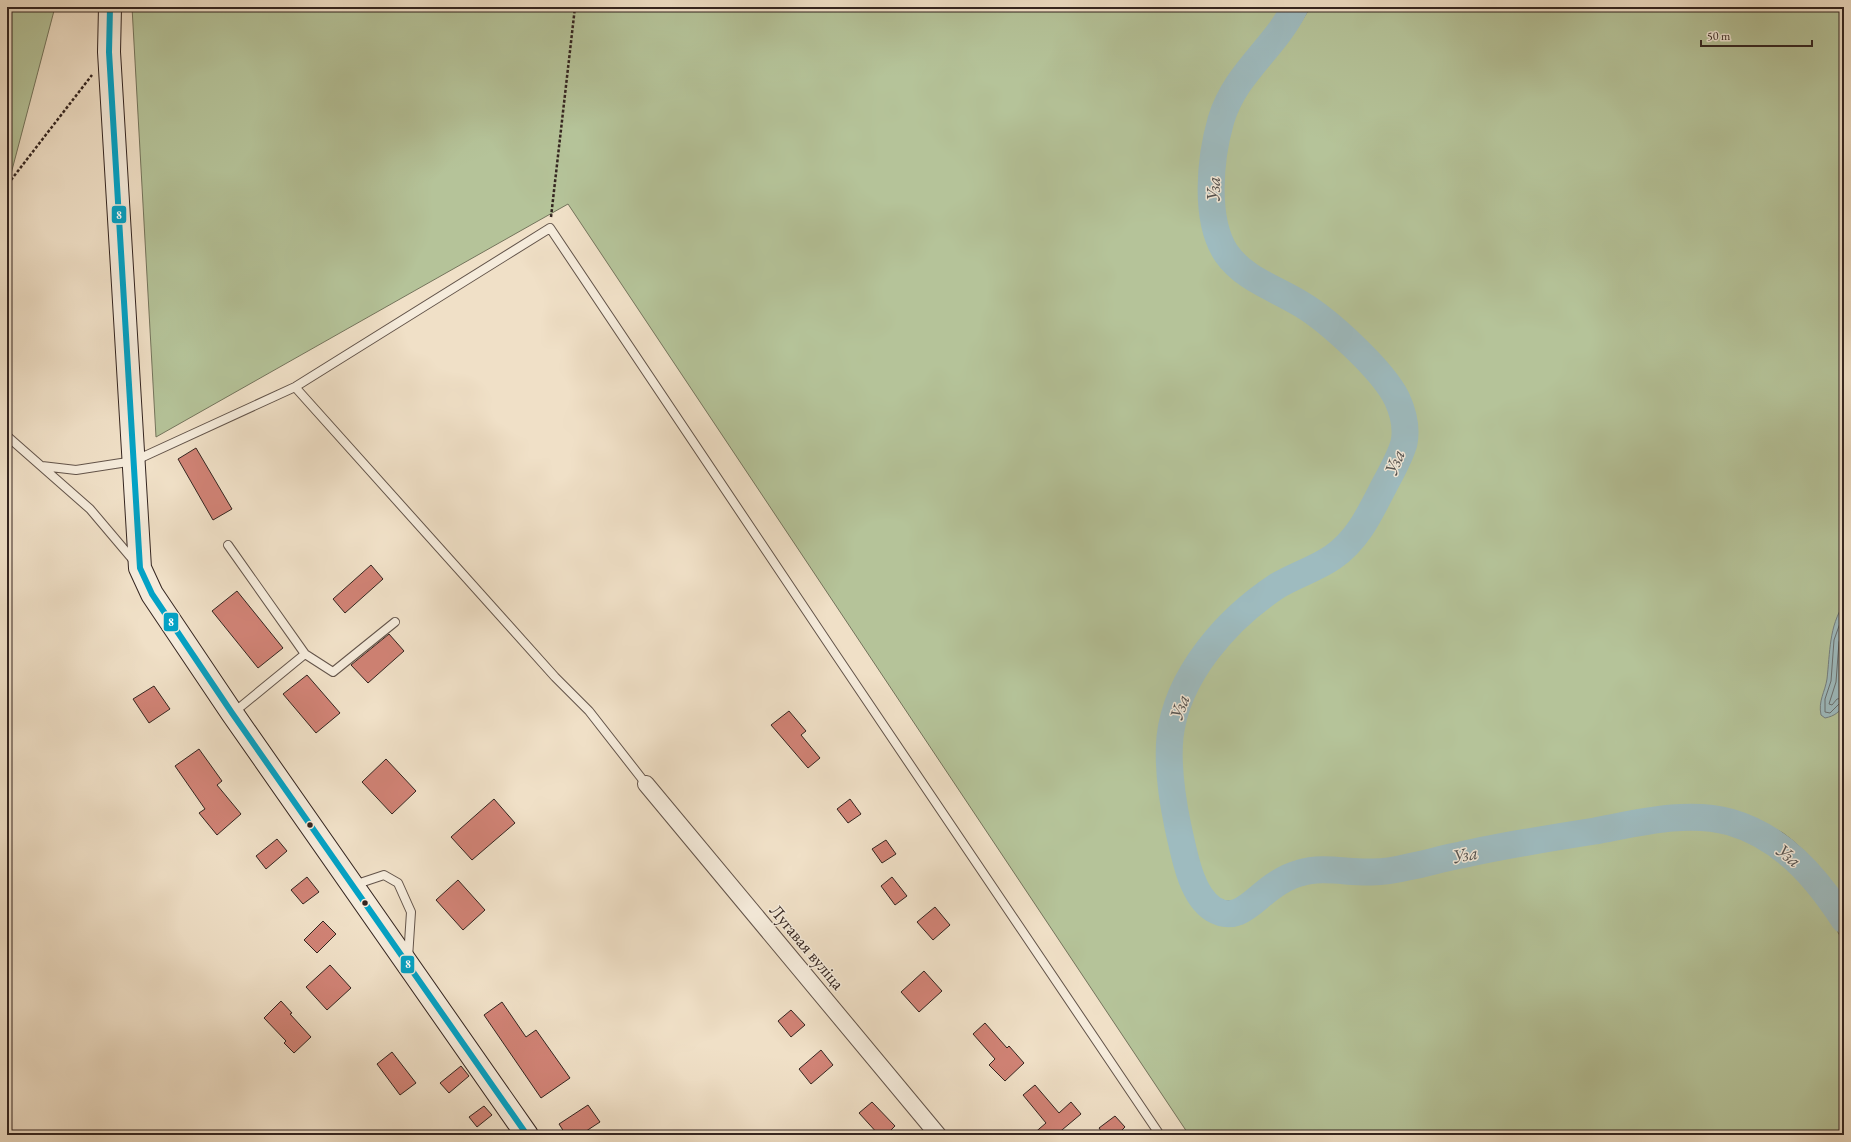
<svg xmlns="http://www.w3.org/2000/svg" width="1851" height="1142" font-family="'EB Garamond',serif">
	<rect width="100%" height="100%" fill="#f0e0c7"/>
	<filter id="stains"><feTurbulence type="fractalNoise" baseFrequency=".005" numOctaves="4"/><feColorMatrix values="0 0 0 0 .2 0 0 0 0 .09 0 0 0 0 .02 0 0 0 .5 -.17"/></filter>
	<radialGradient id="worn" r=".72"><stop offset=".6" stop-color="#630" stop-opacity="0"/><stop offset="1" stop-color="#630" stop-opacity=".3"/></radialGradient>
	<path fill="#b5c399" stroke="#74745c" d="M7 7H55L7 189Z
		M132 7H1285C1263 43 1227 69 1213 110 1205 132 1204 158 1204 182 1205 210 1209 240 1226 264 1243 289 1271 297 1296 311 1322 327 1361 363 1379 387 1387 400 1393 416 1394 431 1395 451 1385 469 1376 487 1365 508 1354 532 1335 547 1316 562 1287 571 1266 585 1212 621 1164 678 1159 745 1157 772 1163 804 1170 830 1179 870 1196 950 1254 915 1271 904 1283 887 1303 882 1331 875 1361 882 1389 878L1499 855 1693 826 1710 827 1729 831 1750 839 1769 849 1786 861 1817 894 1844 943V1135H1189L568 204 156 437Z
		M1310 7H1844V898C1826 875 1807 850 1783 833 1773 827 1761 823 1750 819 1691 798 1634 813 1574 824 1536 831 1498 837 1460 845 1442 848 1425 854 1408 857 1396 859 1384 860 1372 861 1346 863 1318 857 1292 865 1269 873 1247 908 1222 900 1201 893 1195 858 1191 839 1184 807 1176 774 1179 742 1183 681 1233 624 1283 594 1304 582 1326 572 1344 556 1365 539 1378 515 1390 491 1397 475 1408 459 1411 442 1414 427 1413 412 1407 398 1394 367 1343 321 1314 303 1295 290 1271 281 1253 266 1213 233 1215 170 1231 125 1248 77 1287 50 1310 7Z"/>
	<path fill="#9ebbbf" stroke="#747f7f" d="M1844 604V705C1839 712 1835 716 1825 718L1821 715C1818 701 1825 692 1827 679 1830 653 1829 626 1844 604Z"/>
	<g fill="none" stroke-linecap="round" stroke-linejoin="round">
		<path stroke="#697070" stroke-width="1" d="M1844 612 1834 640 1831 681 1825 699V712L1830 713 1840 703H1844
			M1844 628 1839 642 1836 682 1829 704 1832 705 1837 699 1844 698
			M1844 651 1840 690 1844 692"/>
		<path stroke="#9ebbbf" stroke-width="27" d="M1295 7C1274 49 1235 73 1221 120 1210 158 1204 219 1226 253 1244 279 1275 288 1301 304 1328 320 1383 370 1397 399 1403 412 1407 428 1404 443 1400 457 1392 471 1385 484 1371 511 1359 539 1333 557 1316 569 1295 575 1277 586 1227 619 1177 675 1170 737 1167 767 1172 798 1178 827 1184 852 1190 894 1213 909 1236 923 1251 903 1268 890 1277 883 1288 876 1300 873 1323 866 1348 873 1372 872 1384 872 1396 870 1408 867 1426 864 1443 858 1461 855 1505 845 1550 838 1595 831 1638 823 1687 810 1730 822 1782 837 1816 877 1844 920"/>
	</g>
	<path fill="#d18376" stroke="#342520" d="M196 448 232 509 213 520 178 459Z
		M371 565 383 579 345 613 333 599Z
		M237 591 283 648 258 668 212 611Z
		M389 634 404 651 368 683 351 665Z
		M307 675 340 713 316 733 283 694Z
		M154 686 170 709 149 723 133 699Z
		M789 711 806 731 801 735 820 758 808 768 771 725Z
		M199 749 222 781 217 785 241 814 217 835 199 813 205 809 175 766Z
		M386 759 416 791 392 814 362 782Z
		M494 799 515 823 472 860 451 837Z
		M850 799 861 814 848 823 837 809Z
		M277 839 287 851 266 869 256 856Z
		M886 840 896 854 882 863 872 849Z
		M307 877 319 892 303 904 291 890Z
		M892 877 907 896 895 905 881 886Z
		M458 880 485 910 463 930 436 900Z
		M935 907 950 925 933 940 917 922Z
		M323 921 336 934 317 953 304 940Z
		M330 965 351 988 327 1010 306 987Z
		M924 971 942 991 919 1012 901 992Z
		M281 1001 292 1013 290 1014 311 1037 294 1053 284 1043 286 1041 264 1018Z
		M502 1002 526 1037 536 1030 570 1078 541 1098 484 1015Z
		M791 1010 805 1025 791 1037 778 1021Z
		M985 1023 1007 1048 1009 1046 1024 1063 1005 1081 989 1065 995 1059 973 1034Z
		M821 1050 833 1065 811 1084 799 1069Z
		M392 1052 416 1083 400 1095 377 1064Z
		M461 1066 469 1076 449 1093 440 1083Z
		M1035 1085 1059 1113 1071 1102 1081 1114 1056 1135H1032L1046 1123 1023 1095Z
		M872 1102 895 1126 886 1135H879L859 1113Z
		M588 1105 600 1122 580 1135H566L559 1124Z
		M484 1106 492 1115 477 1127 469 1117Z
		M1115 1116 1125 1127 1122 1130 1126 1135H1104L1099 1128Z"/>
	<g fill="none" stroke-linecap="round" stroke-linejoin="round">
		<g stroke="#63544a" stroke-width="10">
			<path id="lane" d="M295 387 555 677 589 711 646 784
				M7 436 90 509 134 561
				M42 466 76 470 134 461 295 387 550 228 834 652 1160 1135
				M228 545 305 654
				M233 713 305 654 333 672 395 622
				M354 885 384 875 398 883 411 912 408 958"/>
		</g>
		<g stroke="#63544a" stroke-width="18">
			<path id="street" d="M646 784 938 1135"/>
		</g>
		<g stroke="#342520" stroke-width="24">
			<path id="secondary" d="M110 7 109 52 140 568 152 594 232 713 527 1135"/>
		</g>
		<path stroke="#342520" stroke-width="2.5" stroke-dasharray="3 2" stroke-linecap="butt" d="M7 183 11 180 92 75
			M551 217 575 7"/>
		<use href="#lane" stroke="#f5ebdb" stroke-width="8"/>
		<use href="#street" stroke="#f5ebdb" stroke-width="16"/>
		<use href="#secondary" stroke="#f5ebdb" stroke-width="22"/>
		<g stroke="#f5ebdb" stroke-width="9">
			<path id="bus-1" d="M110 7 109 52 140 568 152 594 232 713 527 1135"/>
		</g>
		<use href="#bus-1" stroke="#03a2c5" stroke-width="6"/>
	</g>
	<g fill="#342520" stroke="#f5ebdb" stroke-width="1.5">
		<circle cx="310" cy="825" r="3.5"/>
		<circle cx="365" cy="903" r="3.5"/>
	</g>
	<g text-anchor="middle" stroke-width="3" stroke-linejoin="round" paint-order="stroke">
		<g font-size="18" fill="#342520" stroke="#f5ebdb">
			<text transform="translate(807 947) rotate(50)" y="6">Лугавая вуліца</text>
		</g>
		<g font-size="19" font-style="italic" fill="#545250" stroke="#f5ebdb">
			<text transform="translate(1213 189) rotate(-90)" y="7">Уза</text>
			<text transform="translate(1394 462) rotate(-68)" y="7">Уза</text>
			<text transform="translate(1179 707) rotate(-70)" y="7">Уза</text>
			<text transform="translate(1465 854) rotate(-11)" y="7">Уза</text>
			<text transform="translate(1789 855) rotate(39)" y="7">Уза</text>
		</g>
	</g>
	<g stroke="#f5ebdb" stroke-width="1.5">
		<rect x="111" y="205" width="16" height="19" rx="4" fill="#03a2c5"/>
		<rect x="163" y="612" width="16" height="20" rx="4" fill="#03a2c5"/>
		<rect x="400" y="955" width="15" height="19" rx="4" fill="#03a2c5"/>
	</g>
	<g font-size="11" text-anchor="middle" font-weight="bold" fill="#fff">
		<text x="119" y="219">8</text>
		<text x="171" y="626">8</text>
		<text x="408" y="968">8</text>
	</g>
	<rect width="1851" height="1142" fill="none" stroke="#f0e0c7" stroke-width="24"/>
	<rect x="8" y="8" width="1835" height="1126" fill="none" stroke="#342520" stroke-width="2"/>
	<rect x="12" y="12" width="1827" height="1118" fill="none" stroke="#342520"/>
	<path d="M1701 40v6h111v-6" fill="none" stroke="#342520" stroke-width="2"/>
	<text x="1707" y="40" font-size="12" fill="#342520" stroke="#f5ebdb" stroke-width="3" paint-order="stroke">50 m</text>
	<rect width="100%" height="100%" filter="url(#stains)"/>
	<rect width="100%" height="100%" fill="url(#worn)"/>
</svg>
